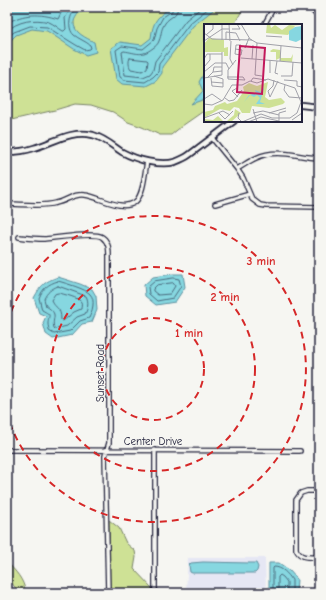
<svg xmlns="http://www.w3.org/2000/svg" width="326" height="600" font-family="'Comic Neue',sans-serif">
	<rect width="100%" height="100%" fill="#f6f6f2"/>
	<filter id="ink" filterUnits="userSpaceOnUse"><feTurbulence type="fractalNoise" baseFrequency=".025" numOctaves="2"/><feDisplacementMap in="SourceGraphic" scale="8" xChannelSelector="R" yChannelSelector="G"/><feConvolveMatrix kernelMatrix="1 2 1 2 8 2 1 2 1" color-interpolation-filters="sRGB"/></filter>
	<g filter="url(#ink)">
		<path fill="#e6e7f4" d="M188 558H265L266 593H187L186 591Z"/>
		<path fill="#cee195" stroke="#788268" d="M7 7H244L234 25H205V110L182 126 171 135H160L142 127 128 122 113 112 91 105 75 104 55 110 7 121Z
			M109 520 119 528 126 543 135 551 136 557 134 569 152 588V593H110Z
			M7 562C16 572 23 578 26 593H23L22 592 17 590 11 582 10 566Z"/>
		<path fill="#86d7e0" stroke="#5e8f9e" d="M7 7H88L85 11 78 13C77 16 74 19 74 22 73 33 87 38 94 42L96 52 86 55 74 49 47 31 32 29 16 35 7 44Z
			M171 7H218L213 10 193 26 162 67V73L156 81 146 86 122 84 116 79 111 48 120 42 142 45 151 38C153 21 157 17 171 7Z
			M205 71V99L191 104 203 91 199 82Z
			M173 274H183L185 287 175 302 156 305 145 296 144 285 153 277Z
			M58 277 80 284 92 289 96 296 97 310 92 322 82 324 72 335 53 339 46 334 43 323 46 316 39 313 34 298C41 285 44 282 58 277Z
			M203 562 250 563H256L258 567 257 571 255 573H192L190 572 189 565 191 563Z
			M269 563H279L289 570 297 579 296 593H269Z"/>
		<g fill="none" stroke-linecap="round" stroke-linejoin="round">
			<path stroke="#4a6a7d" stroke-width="1" d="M173 7 172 11 163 17 157 28 154 40 143 49 122 46 116 50 120 77 124 80 145 82 153 77 158 72 159 64 190 23 210 7
				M178 7C177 17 170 16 165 23 160 31 162 34 159 41 158 44 156 46 153 48 141 57 138 53 124 51L122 52 125 75 143 77 150 74 153 70 155 61 186 20 202 7
				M7 23C24 13 40 13 58 19L64 7
				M7 31C17 21 35 18 49 22 54 24 58 28 63 31H64L66 29 65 18 72 7
				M7 38 14 32 30 26 47 27 76 45 85 50 90 49 91 48 90 45C85 41 79 39 74 35 67 29 69 13 77 9 79 8 81 8 83 7
				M130 58 147 60 148 61 147 68 142 71 131 69C129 67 128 61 130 58Z
				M174 278 179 279 181 286 173 298 157 301 149 294 148 287 155 281Z
				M58 281C65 283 86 289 90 294 96 300 92 312 89 318L80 321 70 331 54 334 49 331C49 328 48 326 48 324 48 314 53 316 42 310L39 298C43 288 48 284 58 281Z
				M173 283 174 284 175 286 170 294 158 295 153 291V289L157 285Z
				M58 286 86 296C89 301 88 309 85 314L77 317 67 326 55 329 54 328C51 317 60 315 46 306L44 299C47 292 51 289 58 286Z
				M59 293C63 294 80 298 81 302 82 303 81 307 81 309L74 312 63 321 61 320C61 306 55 309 51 300L55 294Z
				M273 593V568L274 567C282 567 288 574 292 580V593
				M278 593V577L280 575 283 577 287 582V593"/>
			<g stroke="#22223b" stroke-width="6">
				<path id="minor" d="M309 7 319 18
					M264 25 274 7
					M212 138 237 169 243 178 252 199 260 205 266 206 319 207
					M237 169C243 166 249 161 256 158 277 148 297 157 319 158
					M7 204C21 204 43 207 56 203 67 201 74 193 85 195 100 197 122 212 135 202 144 195 145 171 147 161
					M215 204 250 194
					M19 237C27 238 36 239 44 239 56 238 94 232 102 237 109 242 109 250 109 257V443L105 456 108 593
					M7 450 300 451
					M319 491H307L301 493 296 500V549C300 559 310 557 319 557
					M155 593V450"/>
			</g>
			<g stroke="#22223b" stroke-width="8">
				<path id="tertiary" d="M301 105 319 107
					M7 152C16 152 25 151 34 148 55 142 70 130 93 135 104 138 113 146 122 152 137 160 159 166 175 162 180 160 185 158 189 155L234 121"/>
			</g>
			<use href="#minor" stroke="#f6f6f2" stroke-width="3.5"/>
			<use href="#tertiary" stroke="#f6f6f2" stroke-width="4.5"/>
		</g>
	</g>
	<g fill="none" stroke="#d62828" stroke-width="2" stroke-dasharray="7 5">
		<circle cx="153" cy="369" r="51"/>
		<circle cx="153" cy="369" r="102"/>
		<path d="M7 323A153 153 0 1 1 7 415"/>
	</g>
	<g text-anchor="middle" stroke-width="3" stroke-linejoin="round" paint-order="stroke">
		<g font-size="11" fill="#22223b" stroke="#f6f6f2">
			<text transform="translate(100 373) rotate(-90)" y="4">Sunset Road</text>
			<text x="153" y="445">Center Drive</text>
		</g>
	</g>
	<g transform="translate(204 24)">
		<rect width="98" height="98" fill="#f6f6f2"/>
		<path d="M63 0H66L67 4 71 1 78 6 85 1 96 2H91L84 11 62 9ZM5 14 20 16V24L24 23V32H20V28H1L0 20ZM69 25 76 26 77 34H87L89 30 88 38 76 37V34L72 36V28H67L66 27ZM64 58 61 73 65 76 77 74 81 78 79 80 65 84 48 82 46 89H38L35 84 30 83 26 87 16 85 0 94V88L9 86 11 82 21 78 23 80 33 77 40 67 39 63 45 59 53 62ZM31 85 37 89 27 98H5L0 97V95L9 96 14 92 20 98 23 97 30 91Z" fill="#cee195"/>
		<path d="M98 2V15L92 18 85 16V7L91 3ZM60 64 56 78 61 80H52L56 74 53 71 50 73 46 71 40 78 45 71 52 69 51 66 56 68Z" fill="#86d7e0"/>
		<path fill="none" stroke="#a1a1a9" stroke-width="1" d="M18 0V16M25 0 26 17M37 0 46 15 53 19 98 24M28 5H36L33 0M0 9 8 15 48 16M2 11 9 5V0M62 12 78 13M22 16V8L32 9 36 17M0 17 18 5H25M27 17 26 35 29 41M43 19 41 24 45 14M53 19 51 51 58 52M31 25 38 26 37 31 31 30 32 21H37M37 34 98 39M0 35 3 30H18M48 35 49 21M32 36 24 46V55L41 56M66 36V49M73 37 71 49 74 50M76 37 77 22M0 43 6 36V30M0 48 11 39H22L25 45M9 48 10 43H18M77 52H88L89 38M23 53H39L41 56M0 54 18 51V28M3 54 9 48 18 47M7 54 8 62 19 63V55L10 52M70 56 69 62 64 67 66 73 74 57M80 56 93 57V62L98 63M47 57 49 54 62 56M7 58 19 59M81 61 80 66 85 73 98 74M33 64 28 67 34 73M21 74 25 77 30 76 38 66M0 75 8 70 18 77M0 80 8 81 19 76 28 61H38L46 57 53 59 64 55 91 64 97 78 93 89 86 94H68L57 90 38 98 34 94 35 89M49 85 53 98M15 89 21 95 29 87M49 89 59 87 75 91M65 89 82 84M0 94 19 87 26 91M88 96 98 89M44 98 57 93 75 97M75 98V89L82 87"/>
		<path fill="#c2185b" fill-opacity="0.15" stroke="#c2185b" stroke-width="2" d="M36 22 61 24 58 70 33 68Z"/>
		<rect width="98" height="98" fill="none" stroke="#22223b" stroke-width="2"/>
	</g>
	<circle cx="153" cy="369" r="6" fill="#d62828" stroke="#f6f6f2" stroke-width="2"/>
	<g font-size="12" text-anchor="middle" font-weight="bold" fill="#d62828" stroke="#f6f6f2" stroke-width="3" stroke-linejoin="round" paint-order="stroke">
		<text x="261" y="265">3 min</text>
		<text x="225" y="301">2 min</text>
		<text x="189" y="337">1 min</text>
	</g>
	<rect width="326" height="600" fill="none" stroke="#f6f6f2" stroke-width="24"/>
	<rect x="12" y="12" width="302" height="576" fill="none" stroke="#22223b" stroke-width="1.5" filter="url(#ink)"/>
</svg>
